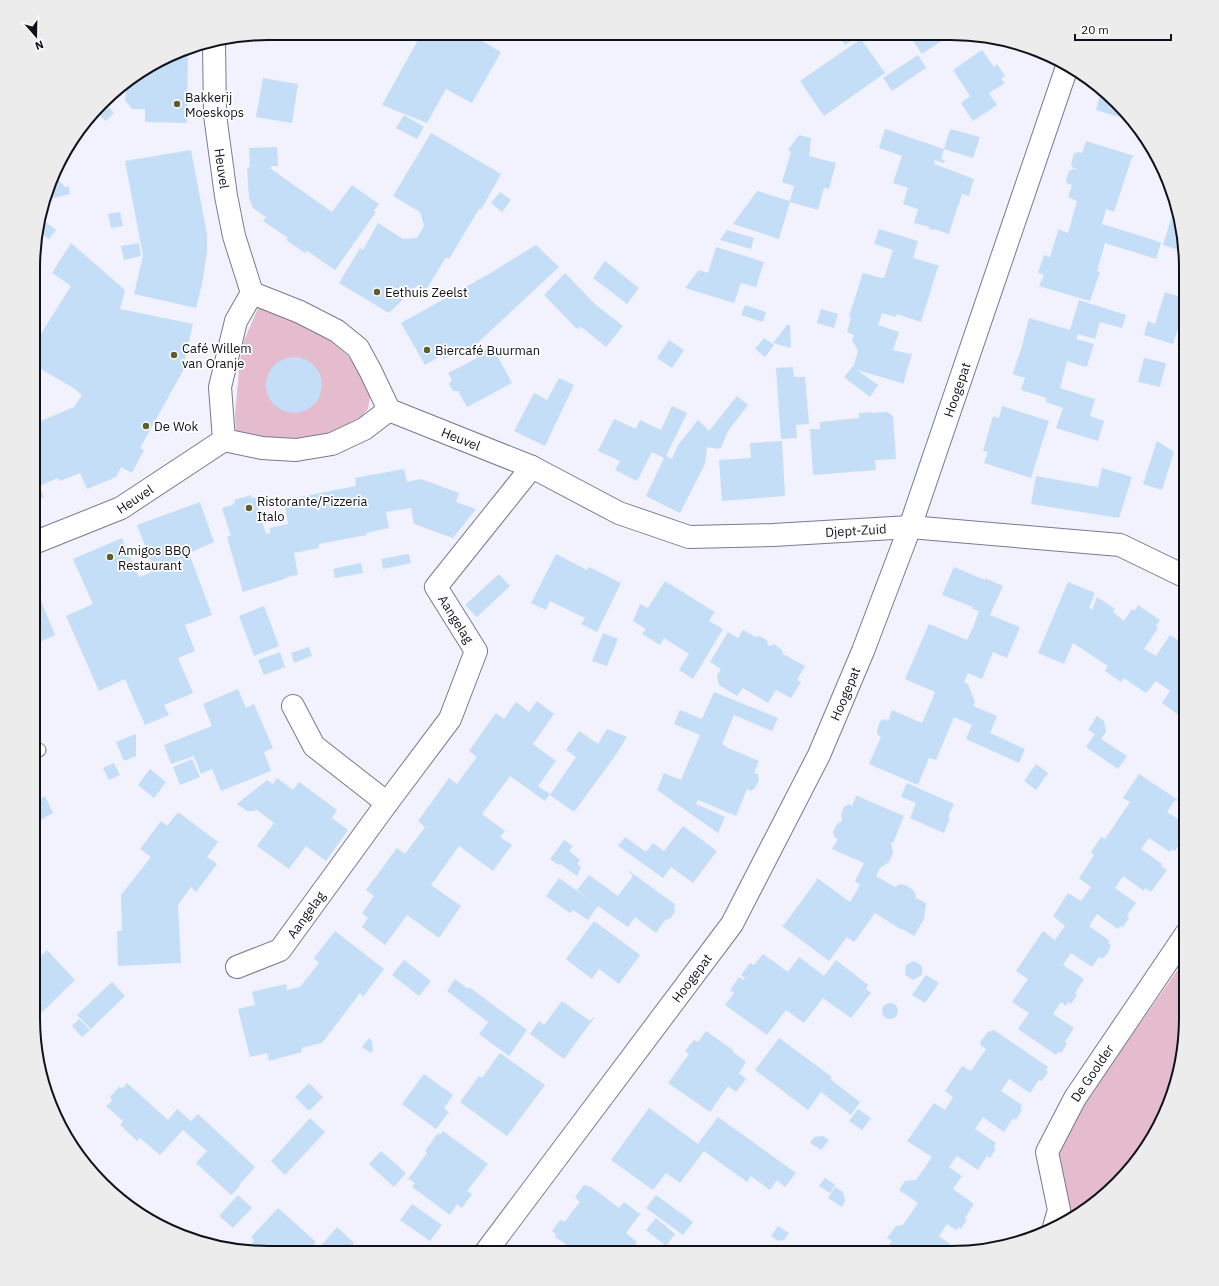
<svg xmlns="http://www.w3.org/2000/svg" width="1219" height="1286" font-family="'IBM Plex Sans',sans-serif">
	<rect width="100%" height="100%" fill="#f1f2fd"/>
	<path fill="#e4bccd" d="M258 308 319 331 348 356 357 368 365 384 370 397 368 409 361 417 351 422 336 431 318 436 287 442 236 434 235 414 240 360 243 343Z
		M1186 958V1033L1178 1079 1155 1135 1128 1173 1082 1213 1068 1220 1070 1211 1058 1151 1061 1136Z"/>
	<path fill="#c4def7" d="M297 33H321L319 41Z
		M381 33H398L394 38Z
		M411 33 470 34 501 52 472 103 446 89 427 123 382 105 419 38Z
		M838 35H860L845 45Z
		M916 35H950L922 54 911 38Z
		M861 39 885 73 824 116 800 81Z
		M982 50 994 67 997 64 1005 76 1001 79 1005 83 989 93 997 105 973 121 961 103 970 96 953 70Z
		M176 55H188L187 123 145 122V109H132L125 100 126 88H118Z
		M918 55 926 68 892 91 883 78Z
		M263 78 298 84 292 123 256 117Z
		M1102 89 1106 91 1130 118 1129 120 1096 110Z
		M104 102 114 113 106 121 96 112Z
		M404 115 424 127 417 139 396 128Z
		M885 129 944 149 941 159 945 160 943 163 935 160 934 164 974 179 969 196 962 194 959 204H960L958 205 949 234 934 229 933 230 929 229V227L914 223 918 209 903 204 908 188 893 183 902 156 879 148Z
		M950 129 980 137 973 158 944 149Z
		M431 133 501 174 481 210 479 209 449 259 446 257 426 290 418 285 389 313 339 283 360 248 363 250 378 223 403 239 417 238 424 226 420 212 393 196Z
		M799 135 811 138 809 156 836 163 829 189 824 188 818 210 790 202 779 239 733 224 757 191 790 201 794 186 782 182 791 152 788 150Z
		M1086 141 1134 156V157H1132L1114 212 1106 209 1102 224 1151 239 1161 243 1156 259 1105 243 1097 271 1100 272 1090 301 1039 286 1044 275 1038 273 1044 255 1050 257 1058 231 1057 229 1068 233 1077 201 1068 197 1072 185 1068 184 1066 180 1069 171 1073 169 1077 170V169L1073 168 1071 164 1074 154 1078 152 1082 153Z
		M277 147 278 166H271V169L332 212 352 185 379 204 374 211 376 212 335 270 307 251 305 253 286 240 288 238 263 221 266 217 253 208 249 198 247 168 250 167 249 148Z
		M191 150 207 234V253L202 284 196 308 134 294 143 256 125 161Z
		M55 176 65 187 69 186 70 194 46 200Z
		M500 192 511 200 502 212 491 203Z
		M1176 203 1179 221 1185 252 1163 245Z
		M120 212 123 226 111 228 108 214Z
		M44 221 56 230 49 239 37 231Z
		M879 229 918 241 913 258 940 266 938 267 921 322 897 314 896 317 882 313 878 325 899 332 893 350 910 354 911 353H912L903 385 902 383 857 370 878 385 870 397 844 377 854 365 858 351 852 340 854 335 847 332 851 317 849 316 863 273 881 278V277L884 278 893 250 874 244Z
		M727 230 754 238 751 249 720 240Z
		M71 243 125 290 120 309 193 324 183 368 184 369 140 448 144 450 132 473 121 467 116 477 87 489 80 473 60 481 58 478 39 486 44 497 36 500V423L74 407 82 395 72 387 37 367V340L71 286 52 273Z
		M139 243 141 256 124 260 121 246Z
		M536 245 559 267 469 351 466 347 444 359 442 355 425 365 401 323 489 274Z
		M716 247 764 262 756 287 741 283 734 303 685 288 699 270 708 273Z
		M605 261 639 288 627 304 593 278Z
		M565 273 596 305 623 326 606 347 580 326 578 329 576 328 544 295Z
		M1165 292 1186 299V306L1173 344 1144 335 1148 321 1155 324Z
		M1079 300 1126 315 1122 328 1100 322 1095 339 1078 334 1076 339 1094 344 1087 366 1086 367 1067 361 1060 388 1095 399 1090 416 1104 421 1098 441 1056 428 1063 408 1046 402 1047 398 1021 390 1025 378 1012 374 1013 373 1022 346 1029 318 1070 330Z
		M745 305 766 312 763 322 741 315Z
		M821 309 838 314 834 328 817 323Z
		M787 325H790L791 348 773 343Z
		M1183 327 1186 328V348L1177 345Z
		M764 338 774 345 765 357 755 349Z
		M669 340 684 350 672 368 657 358Z
		M492 346 512 383 467 407 458 391H453L449 384 452 380 448 373 477 358 476 355Z
		M266 385a28 28 0 1 1 56 0a28 28 0 1 1-56 0Z
		M1144 358 1166 363 1160 387 1138 382Z
		M1183 361H1186V377L1179 375Z
		M793 367 794 377H805L809 424 796 425 797 438 781 439 776 368Z
		M559 378 574 385 545 446 514 431 534 393 547 400Z
		M737 396 748 405 728 431 721 448H719V449L707 447 705 464 680 513 646 496 664 458 652 452 637 481 615 470 620 461 598 451 614 419 636 429 640 420 661 430 672 406 687 413 666 456 672 459 678 445 698 420 709 431Z
		M1002 406 1049 421 1031 478 984 463 988 452 983 451 993 416 999 418Z
		M872 412V413L888 412 893 416 896 459 875 460 876 470 813 475 810 429H820V422L859 418V413Z
		M782 441 785 496 722 501 719 460 751 458 750 443Z
		M1157 441 1174 452 1162 490 1143 484Z
		M1102 468 1132 477 1119 518 1031 504 1036 476 1098 487Z
		M404 469 407 482 421 479 459 493 456 502 476 509 453 538 414 524 411 508 386 512 389 528 366 533 367 535 319 544V548L294 553 298 575 287 577V578L243 592 227 537 231 536 222 508 233 505 232 504 235 503 234 500 251 495 252 498 255 497 266 534 271 532 269 528 288 524 284 500 356 486 355 478Z
		M200 502 214 542 189 553 212 615 185 625 195 651 178 658 193 693 164 705 169 715 145 725 125 679 99 691 66 616 93 604 73 559 122 538 139 577 150 573 147 564 151 562 137 525Z
		M409 554 411 563 383 569 381 559Z
		M556 554 587 570 589 567 621 583 597 632 581 624 585 618 550 601 546 610 531 603Z
		M361 563 363 573 335 578 333 569Z
		M954 567 985 580V578L1003 586 990 615 1020 627 1007 658 993 652 982 679 968 673 964 682 968 684 975 702 973 706 997 716 990 733 1025 749 1019 763 966 739 972 725 954 717 936 760 929 758 918 785 869 764 881 737 878 735 877 731 880 721 885 719 888 721 892 710 922 723 929 707 935 692 905 679 929 624 967 640 974 625 979 611 972 609 973 607 942 595Z
		M499 574 510 586 477 617 465 605Z
		M36 575 42 589 37 591 55 635 35 644Z
		M665 581 713 611H715L709 621 723 629 693 679 679 670 689 654 664 638 660 645 642 634 646 629 633 621 640 604 648 608Z
		M1068 582 1095 593 1089 608 1092 610 1097 597 1115 609 1113 612 1124 621 1132 609 1134 611 1138 605 1160 620 1156 626 1158 628 1144 649 1156 656 1170 635 1184 644 1186 642V669L1182 674 1186 677V717L1184 719 1162 703 1170 691 1156 681 1146 693 1124 678 1121 682 1105 671 1108 666 1073 643 1064 664 1038 653Z
		M264 606 279 646 254 656 239 616Z
		M743 630 755 637 759 636 767 640 768 645 770 646 774 644 782 650 783 654 805 666 797 680 801 682 791 698 776 690 768 703 743 688 737 696 719 685 717 675 721 669 710 662 728 632 738 638Z
		M603 633 618 639 607 666 592 661Z
		M309 647 312 656 294 663 291 653Z
		M280 652 285 667 264 675 258 660Z
		M238 689 246 708 254 704 273 748 264 752 271 771 221 791 212 769 201 774 194 756 171 764 164 745 212 726 203 704Z
		M714 692 778 718 772 731 734 715 722 744 728 748 759 761 754 773 758 774 759 780 755 788 751 791 747 789 736 816 698 800 696 804 725 817 718 833 657 790 664 773 681 780 700 735 674 724 680 710 702 719Z
		M537 701 554 714 533 744 556 761 538 786 550 794 545 801 510 776 482 814 505 831 500 837 512 845 493 871 459 846 431 885 461 906 439 938 407 915 385 945 362 927 368 918 362 913 374 896 366 890 397 848 405 854 425 827 418 821 449 778 457 784 465 773 477 757 469 751 496 713 504 719 516 702 529 712Z
		M1097 716 1104 721 1106 732 1101 739 1127 756 1118 769 1086 747 1095 734 1088 730Z
		M607 729 627 737 615 756 574 812 550 795 576 757 566 750 579 731 598 744Z
		M136 734V756L124 761 116 742Z
		M192 759 200 777 180 785 173 767Z
		M114 763 120 775 109 780 103 768Z
		M1036 764 1048 773 1036 790 1024 781Z
		M150 769 166 782 154 798 138 785Z
		M1139 774 1178 800V801L1175 800 1167 812 1186 824V830L1179 840 1181 841 1175 851 1172 849 1170 852 1149 838 1141 849 1162 864 1161 866 1167 870 1151 892 1145 888 1144 891 1123 876 1115 888 1136 903 1127 916 1129 918 1123 927 1120 926 1118 929 1097 914 1089 926 1110 941 1108 943 1111 945 1108 953 1102 959 1099 957 1092 967 1071 953 1063 965 1084 979 1075 993 1077 995 1071 1004 1068 1002 1066 1006 1061 1002 1053 1014 1074 1028 1065 1042 1067 1044 1061 1053 1058 1052 1056 1055 1018 1029 1029 1013 1012 1002 1028 979 1016 971 1043 931 1055 940 1065 926 1053 916 1068 893 1081 901 1091 887 1079 878 1094 855 1091 852 1101 837 1105 839 1130 802 1123 798Z
		M277 778 293 790 299 782 337 810 332 818 348 830 326 861 306 846 289 869 257 846 274 823 256 809 255 811H247L237 804 267 780 273 784Z
		M907 783 954 804 948 817 950 818 944 833 910 818 916 803 901 797Z
		M855 795 904 816 893 843 891 842 893 853 889 862 880 868 876 876 895 887 900 884 905 885 912 889 915 893 916 898 926 903 924 919 914 936 903 929 902 930 875 913 855 941 854 942 847 937 829 961 782 926 783 924 784 925 817 880 816 879 817 878 850 902 860 885 855 881 864 863 832 849 838 839 835 838 833 832 837 824 842 821 841 815 844 807 849 804 852 806 856 797Z
		M45 796 53 813 35 823V801Z
		M178 812 218 842 207 857 217 864 196 892 191 887 178 905 181 963 118 966 117 931H122L121 895 151 857 140 849 161 821 167 826Z
		M683 826 717 851 693 883 671 867 663 878 618 846 625 837 646 852 653 843 664 851Z
		M564 840 573 846 569 851 580 860 577 864 581 867 577 876 560 864 559 865 550 859Z
		M629 871 676 905 674 907 675 912 670 919 665 920 656 933 635 917 628 927 598 906 588 920 573 910 570 913 546 896 559 878 597 905 577 890 589 875 618 896 633 876 629 872Z
		M594 921 640 955 619 984 599 969 592 979 566 959Z
		M335 931 384 969 363 997 360 993 322 1043 301 1048 302 1052 269 1061 267 1053 250 1057 238 1009 255 1005 252 992 286 984 287 990 300 987 319 963 314 958Z
		M47 950 75 980 34 1020V963Z
		M763 954 788 972 799 957 824 976 836 960 868 985 866 989 871 993 851 1018 823 998 804 1023 786 1010 767 1035 725 1005 734 993 730 990 739 977 743 980 745 978 741 975 750 963 754 965Z
		M404 960 431 981 419 996 392 975Z
		M914 961 922 966V975L913 980 905 975 906 965Z
		M926 975 939 983 925 1003 912 995Z
		M455 979 468 989 469 987 527 1030 509 1056 479 1034 488 1022 447 991Z
		M112 982 125 996 91 1029 77 1015Z
		M562 1001 590 1021 593 1017 594 1018 564 1059 530 1034 539 1021 544 1025Z
		M882 1011a8 8 0 1 1 16 0a8 8 0 1 1-16 0Z
		M79 1019 90 1030 82 1037 72 1026Z
		M34 1029 41 1037 35 1043 33 1033Z
		M994 1030 1048 1067 1046 1070 1048 1072 1042 1081 1039 1080 1030 1093 1009 1079 1001 1091 1022 1105 1020 1108 1022 1110 1016 1120 1013 1118 1004 1132 983 1117 975 1129 996 1143 994 1147 996 1149 990 1158 987 1156 978 1170 957 1156 949 1167 962 1176 953 1189 974 1204 965 1218 967 1219 961 1229 959 1227 956 1230 947 1224 939 1236 960 1251 959 1253H884L892 1241 887 1238 896 1226 903 1225 918 1203 899 1190 905 1181 916 1180 932 1157 907 1141 934 1103 945 1110 953 1097 945 1091 962 1066 971 1071 986 1049 981 1046 980 1042 988 1032Z
		M706 1031 733 1050 732 1051 746 1062 739 1073 746 1079 736 1092 728 1086 710 1112 668 1083 689 1054 685 1051 694 1040 698 1042Z
		M369 1038 372 1041 373 1050 371 1053 362 1047Z
		M779 1038 832 1077 830 1079 860 1102 851 1115 821 1092 808 1110 755 1070Z
		M500 1053 545 1085 507 1136 460 1102 479 1076 482 1078Z
		M424 1074 453 1095 444 1108 449 1112 436 1129 402 1104Z
		M127 1083 168 1120 177 1109 191 1121 198 1114 255 1167 239 1185 240 1186 231 1195 196 1163 207 1151 183 1130 160 1155 140 1138 137 1141 120 1125 123 1121 106 1106 112 1101 110 1097 119 1087 123 1088Z
		M309 1083 323 1097 309 1111 295 1097Z
		M649 1108 698 1144 718 1117 796 1173 785 1187 777 1180 770 1190 751 1176 747 1182 704 1151 680 1183 666 1173 653 1190 611 1160Z
		M858 1109 871 1118 862 1130 849 1121Z
		M310 1118 325 1132 285 1175 271 1161Z
		M443 1131 488 1164 467 1191 472 1194 462 1208 457 1204 450 1215 412 1187 415 1183 408 1179 427 1153 425 1151 438 1133 440 1135Z
		M823 1136 829 1140 821 1150 810 1143 814 1137Z
		M381 1151 406 1173 394 1187 369 1164Z
		M825 1178 835 1185 830 1193 819 1186Z
		M584 1185 591 1187 619 1208 624 1202 640 1214 626 1233 637 1242 630 1253H604L599 1249 597 1253H577L572 1249 571 1250 567 1247 568 1246 555 1237 556 1234 552 1231 560 1220 565 1222 572 1212 571 1211H573L580 1202 575 1197Z
		M835 1187 843 1192 845 1201 842 1207 828 1198Z
		M238 1195 252 1208 233 1228 219 1216Z
		M656 1195 693 1222 683 1235 646 1208Z
		M412 1204 442 1225 430 1241 400 1220Z
		M278 1208 316 1242 307 1253H259L251 1245 254 1240 251 1237Z
		M656 1218 675 1234 666 1246 646 1230Z
		M778 1226 789 1233 784 1240 778 1241 771 1236Z
		M337 1227 354 1243 346 1253H322L318 1249Z"/>
	<g fill="none" stroke-linecap="round" stroke-linejoin="round">
		<g stroke="#777a93" stroke-width="15">
			<path id="lane" d="M35 752 39 750"/>
		</g>
		<g stroke="#777a93" stroke-width="24">
			<g id="street">
				<path id="s1" d="M214 42 215 115 226 196 234 236 252 293 236 321 220 387 224 440"/>
				<path id="s2" d="M252 293 300 312 337 331 358 348 371 372 389 410 532 467 619 513 689 537 773 535 910 527 1120 545 1186 577"/>
				<path id="s3" d="M36 542 121 508 224 440 262 448 296 450 332 444 364 429 389 410"/>
				<path d="M293 706 314 746 387 803"/>
				<path id="s4" d="M237 967 280 950 387 803 450 719 476 651 436 587 532 467"/>
				<path id="s5" d="M1054 1227 1059 1210 1047 1152 1075 1098 1186 934"/>
				<path id="s6" d="M485 1253 732 924 819 755 863 651 910 527 1068 64"/>
			</g>
		</g>
		<use href="#lane" stroke="#fff" stroke-width="13"/>
		<use href="#street" stroke="#fff" stroke-width="22"/>
	</g>
	<g fill="#5e5e2b" stroke="#fff" stroke-width="1.5">
		<circle cx="177" cy="104" r="4"/>
		<circle cx="377" cy="292" r="4"/>
		<circle cx="427" cy="350" r="4"/>
		<circle cx="174" cy="355" r="4"/>
		<circle cx="146" cy="426" r="4"/>
		<circle cx="249" cy="508" r="4"/>
		<circle cx="110" cy="557" r="4"/>
	</g>
	<g text-anchor="middle" stroke-width="3.5" stroke-linejoin="round" paint-order="stroke">
		<g font-size="13" fill="#10111a" stroke="#fff" text-anchor="start">
			<text x="185" y="102">Bakkerij<tspan x="185" dy="15">Moeskops</tspan></text>
			<text x="385" y="297">Eethuis Zeelst</text>
			<text x="182" y="353">Café Willem<tspan x="182" dy="15">van Oranje</tspan></text>
			<text x="435" y="355">Biercafé Buurman</text>
			<text x="154" y="431">De Wok</text>
			<text x="257" y="506">Ristorante/Pizzeria<tspan x="257" dy="15">Italo</tspan></text>
			<text x="118" y="555">Amigos BBQ<tspan x="118" dy="15">Restaurant</tspan></text>
		</g>
		<g font-size="13" fill="#10111a" stroke="#fff">
			<text dy="5" stroke="none"><textPath href="#s1" startOffset="127">Heuvel</textPath></text>
			<text dy="5" stroke="none"><textPath href="#s6" startOffset="992">Hoogepat</textPath></text>
			<text dy="5" stroke="none"><textPath href="#s2" startOffset="267">Heuvel</textPath></text>
			<text dy="5" stroke="none"><textPath href="#s3" startOffset="108">Heuvel</textPath></text>
			<text dy="5" stroke="none"><textPath href="#s2" startOffset="683">Djept-Zuid</textPath></text>
			<text transform="translate(456 619) rotate(58)" y="5">Aangelag</text>
			<text dy="5" stroke="none"><textPath href="#s6" startOffset="668">Hoogepat</textPath></text>
			<text dy="5" stroke="none"><textPath href="#s4" startOffset="90">Aangelag</textPath></text>
			<text dy="5" stroke="none"><textPath href="#s6" startOffset="344">Hoogepat</textPath></text>
			<text dy="5" stroke="none"><textPath href="#s5" startOffset="168">De Goolder</textPath></text>
		</g>
	</g>
	<path d="M0 0H1219V1286H0ZM268 40H951A228 228 0 0 1 1179 268V1018A228 228 0 0 1 951 1246H268A228 228 0 0 1 40 1018V268A228 228 0 0 1 268 40Z" fill="#ececed" fill-rule="evenodd"/>
	<path fill="none" stroke="#10111a" stroke-width="2" d="M268 40H951A228 228 0 0 1 1179 268V1018A228 228 0 0 1 951 1246H268A228 228 0 0 1 40 1018V268A228 228 0 0 1 268 40Z"/>
	<g transform="translate(36 36) rotate(160)" stroke="#ffffff" stroke-width="3" paint-order="stroke">
	<path d="M0-3L7 15L0 10L-7 15Z" fill="#10111a"/>
	<text y="-6" font-size="11" font-weight="bold" text-anchor="middle" fill="#10111a">N</text>
	</g>
	<path d="M1075 34v6h96v-6" fill="none" stroke="#10111a" stroke-width="2"/>
	<text x="1081" y="34" font-size="12" fill="#10111a" stroke="#ffffff" stroke-width="3" paint-order="stroke">20 m</text>
</svg>
